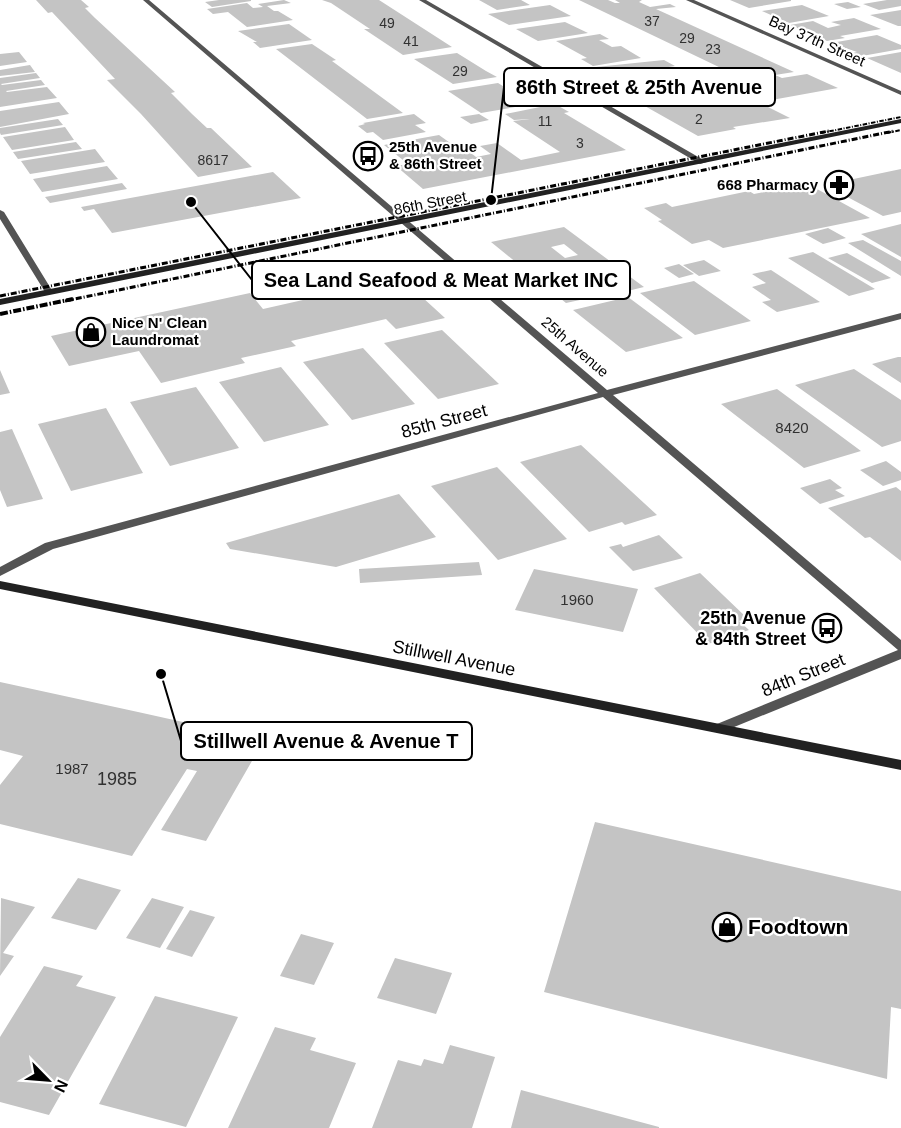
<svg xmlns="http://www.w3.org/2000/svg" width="901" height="1128" font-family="Helvetica,sans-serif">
	<rect width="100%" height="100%" fill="#fff"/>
	<path fill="#c4c4c4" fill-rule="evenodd" d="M36 0H81L89 7 85 8 95 18 175 92 171 93 192 114 207 128H211L252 167 198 177 141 114 107 80 115 79 52 12 48 13Z
		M219 0H251V1L212 7 205 2Z
		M284 0 291 3 267 6 274 11H268H278L293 20 247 27 228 12 213 14 207 9 247 3 253 8 263 7 258 4Z
		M322 0H379L452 47 403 55 364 29H370L331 3Z
		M479 0H521L530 5 497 10Z
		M579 0H608L615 3H620L615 0H642L639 2 650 7 670 4 676 7 656 9 794 72 775 75 782 78 807 74 838 88 761 102 725 84 746 80Z
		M730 0H791V1L749 8Z
		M887 0H901V6L879 10 863 4Z
		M848 2 861 7 847 9 834 4Z
		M550 5 571 16 509 25 488 14Z
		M802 5 829 16 789 23 762 11Z
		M901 10V26H898L870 15Z
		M854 18 881 29 840 36 845 38 827 41 790 25 813 21 828 28 841 25 831 22Z
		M565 22 588 33 538 41 516 29Z
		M289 24 312 40 260 48 253 42H257L238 31Z
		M600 34 609 39 599 40 612 47 621 46 641 58 593 66 581 59 587 58 556 41Z
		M877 35 901 45V49L862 56 853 53 857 52 831 43Z
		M312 44 336 60 332 61 403 113 367 119 276 49Z
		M19 52 27 62 0 66V54Z
		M901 52V73L867 58Z
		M457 53 486 71 497 77 453 84 414 59Z
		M664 60 675 66 611 76 596 67Z
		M30 65 35 72 0 76V70Z
		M36 73 40 78 1 84 2 85 41 80 45 85 6 91 7 92 47 87 57 98 0 107V78Z
		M498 83 532 104 481 113 448 91Z
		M732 89 790 118 733 127 736 129 698 136 643 105Z
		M59 102 69 114 0 127V111Z
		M555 104 569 112 564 113 626 150 423 189 396 166 408 164 384 145 439 135 460 150 466 149 476 157 491 154 480 146 497 143 521 160 560 152 513 121 530 119 514 120 505 114Z
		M414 114 426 123 415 125 426 132 383 140 373 132 367 133 358 126 365 124 363 123Z
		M479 114 489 120 471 124 460 117Z
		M58 119 63 125 1 135 0 133V128Z
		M65 127 74 140 12 150 3 137Z
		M76 142 82 149 18 159 13 152Z
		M95 149 105 162 30 174 21 161Z
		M107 166 118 179 42 192 33 179Z
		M901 169V212L883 216 825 185Z
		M273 172 301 198 112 233 94 209 84 211 81 207Z
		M122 183 127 189 50 203 45 197Z
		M806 183 870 218 723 248 709 240 692 244 658 221 662 220 644 208 666 203 672 207 749 191 754 194Z
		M901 224V257L861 234Z
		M564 227 626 273 573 282 589 298 566 303 491 242ZM564 244 578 255 565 258 551 247Z
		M828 228 846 238 823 244 805 234Z
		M863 240 901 261V276L848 243Z
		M813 252 875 289 849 296 788 258Z
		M847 253 891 278 872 283 828 258Z
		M704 260 721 271 699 276 683 265Z
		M679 264 694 274 679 278 664 268Z
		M387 265 445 318 396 329 386 319 291 341 296 346 241 358 245 363 161 383 139 351 69 366 51 336 250 293 263 309 325 295 324 293 338 290 339 292 355 289 341 275Z
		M771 270 820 302 777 312 762 302 771 300 752 287 766 283 752 274Z
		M629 276 644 287 607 296 593 285Z
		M694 281 751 321 695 335 640 293Z
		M628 297 683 338 626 352 573 310Z
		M442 330 499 384 438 399 384 343Z
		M363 348 415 404 352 420 303 362Z
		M901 357V383L872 364 898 357Z
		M281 367 329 425 264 442 219 382Z
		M854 369 901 400V441L882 447 795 385Z
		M0 370 10 393 0 395Z
		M196 387 239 448 170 466 130 402Z
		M777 389 834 431 861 451 804 468 721 404Z
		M106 408 143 473 71 491 38 424Z
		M12 429 43 499 7 507 0 490V432Z
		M581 445 657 515 625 525 622 522 589 532 520 462Z
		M886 461 901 472V480L883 486 860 470Z
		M497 467 567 539 498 560 431 486Z
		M830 479 842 488 835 490 845 496 820 504 800 488Z
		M896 487 901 491V561L870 537 865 538 828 508Z
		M399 494 436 537 336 567 230 549 226 543Z
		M659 535 683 558 633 571 609 547 621 544 623 547Z
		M479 562 482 575 360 583 359 569Z
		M534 569 638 589 623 632 515 610Z
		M700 573 747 618 739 621 749 630 708 644 654 588Z
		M0 682 138 712 264 740 206 841 161 830 197 771 187 769 132 856 0 824V785L23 756 0 750Z
		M595 822 901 891V1009L891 1007 887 1079 544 992Z
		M78 878 121 890 96 930 51 918Z
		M1 898 35 907 3 953 14 956 0 976Z
		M152 898 184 907 160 948 126 938Z
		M190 910 215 917 192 957 166 949Z
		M301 934 334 943 314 985 280 976Z
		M395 958 452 973 436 1014 377 998Z
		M44 966 83 976 76 986 116 997 49 1115 0 1102V1037Z
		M155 996 238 1017 186 1127 99 1104Z
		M275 1027 316 1038 310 1050 356 1063 329 1128H228Z
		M450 1045 495 1057 472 1128H372L398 1060 421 1066 424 1059 443 1064Z
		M521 1090 659 1127V1128H511Z"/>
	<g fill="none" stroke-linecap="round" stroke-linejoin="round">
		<path fill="#545454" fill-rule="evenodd" d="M143 0H149L607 390 901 313V319L613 395 901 640V659L722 732H712L710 729 712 726 898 650 603 397 53 549 0 576V567L45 543 598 393Z
			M419 0H426L707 162 700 164Z
			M686 0H694L901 91V95Z
			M0 210 4 212 53 292 52 294H46L45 292 0 219Z"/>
		<path fill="#212121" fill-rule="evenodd" d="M901 119V123L0 305V299Z
			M0 581 901 760V770L0 589Z"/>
		<path stroke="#000" stroke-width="2" stroke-dasharray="4.5 1.5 1 1.5" stroke-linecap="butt" d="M821 133 901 117
			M887 133 901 130"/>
		<path stroke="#000" stroke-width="3" stroke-dasharray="6 2 1 2" stroke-linecap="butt" d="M0 296 829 131
			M65 301 894 131"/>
		<path stroke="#000" stroke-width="4" stroke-dasharray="8 2 1.5 2" stroke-linecap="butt" d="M0 314 73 299"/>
	</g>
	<defs>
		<g id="bus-ring" transform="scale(1.5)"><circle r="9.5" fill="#fff" stroke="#000" stroke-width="1.5"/><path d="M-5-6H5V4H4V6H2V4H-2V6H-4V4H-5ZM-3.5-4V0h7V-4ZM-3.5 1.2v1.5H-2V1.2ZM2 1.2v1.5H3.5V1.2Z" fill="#000"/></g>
		<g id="pharmacy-ring" transform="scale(1.5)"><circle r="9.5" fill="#fff" stroke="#000" stroke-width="1.5"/><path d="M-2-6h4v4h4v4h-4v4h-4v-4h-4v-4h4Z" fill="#000"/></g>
		<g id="shop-ring" transform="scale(1.5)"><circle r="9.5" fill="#fff" stroke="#000" stroke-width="1.5"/><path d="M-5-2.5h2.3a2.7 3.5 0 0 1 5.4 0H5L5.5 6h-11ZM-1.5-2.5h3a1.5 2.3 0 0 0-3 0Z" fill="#000"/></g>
	</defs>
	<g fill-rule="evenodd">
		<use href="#bus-ring" x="368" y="156"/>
		<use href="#pharmacy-ring" x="839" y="185"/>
		<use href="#shop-ring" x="91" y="332"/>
		<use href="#bus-ring" x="827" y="628"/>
		<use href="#shop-ring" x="727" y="927"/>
	</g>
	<g text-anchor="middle" stroke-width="4.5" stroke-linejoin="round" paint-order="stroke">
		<g font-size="14" fill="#313131">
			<text x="652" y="26">37</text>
			<text x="387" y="28">49</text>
			<text x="687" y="43">29</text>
			<text x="411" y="46">41</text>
			<text x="713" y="54">23</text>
			<text x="460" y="76">29</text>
			<text x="699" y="124">2</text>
			<text x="545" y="126">11</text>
			<text x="580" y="148">3</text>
			<text x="213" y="165">8617</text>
		</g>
		<g font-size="15" fill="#000" stroke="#fff">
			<text transform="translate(817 41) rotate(24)" y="5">Bay 37th Street</text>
			<text transform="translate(430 203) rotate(-11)" y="5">86th Street</text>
			<text transform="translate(575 347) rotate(41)" y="5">25th Avenue</text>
		</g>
		<g font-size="15" font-weight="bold" fill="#000" stroke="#fff" text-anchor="start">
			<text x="389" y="152">25th Avenue<tspan x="389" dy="17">&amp; 86th Street</tspan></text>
			<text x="818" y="190" text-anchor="end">668 Pharmacy</text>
			<text x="112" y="328">Nice N' Clean<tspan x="112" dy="17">Laundromat</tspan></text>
		</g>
		<g font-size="15" fill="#313131">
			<text x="792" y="433">8420</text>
			<text x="577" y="605">1960</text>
			<text x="72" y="774">1987</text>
		</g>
		<g font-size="18" fill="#000" stroke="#fff">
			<text transform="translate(444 421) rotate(-15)" y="6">85th Street</text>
			<text transform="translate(454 658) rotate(11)" y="6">Stillwell Avenue</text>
			<text transform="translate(803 675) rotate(-22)" y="6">84th Street</text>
		</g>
		<g font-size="18" font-weight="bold" fill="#000" stroke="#fff" text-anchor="end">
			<text x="806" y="624">25th Avenue<tspan x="806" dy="21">&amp; 84th Street</tspan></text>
		</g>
		<g font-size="18" fill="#313131">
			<text x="117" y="785">1985</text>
		</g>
		<g font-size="21" font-weight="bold" fill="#000" stroke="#fff" text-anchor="start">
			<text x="748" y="934">Foodtown</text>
		</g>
	</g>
	<path fill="none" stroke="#000" stroke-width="2" d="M491 200L504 87M191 202L252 280M161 674L181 741"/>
	<g fill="#000" stroke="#fff" stroke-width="2">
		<circle cx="491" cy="200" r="6"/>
		<circle cx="191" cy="202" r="6"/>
		<circle cx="161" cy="674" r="6"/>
	</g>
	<g fill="#fff" stroke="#000" stroke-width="2">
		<rect x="504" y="68" width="271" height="38" rx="6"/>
		<rect x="252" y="261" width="378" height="38" rx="6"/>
		<rect x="181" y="722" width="291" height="38" rx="6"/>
	</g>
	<g font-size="20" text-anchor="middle" font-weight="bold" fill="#000">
		<text x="639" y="94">86th Street &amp; 25th Avenue</text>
		<text x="441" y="287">Sea Land Seafood &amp; Meat Market INC</text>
		<text x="326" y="748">Stillwell Avenue &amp; Avenue T</text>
	</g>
	<g transform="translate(48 1080) rotate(115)" stroke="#ffffff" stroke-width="4.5" paint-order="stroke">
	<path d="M0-4.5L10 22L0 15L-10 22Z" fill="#000000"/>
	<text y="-9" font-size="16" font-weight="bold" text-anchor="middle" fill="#000000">N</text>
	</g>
</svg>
